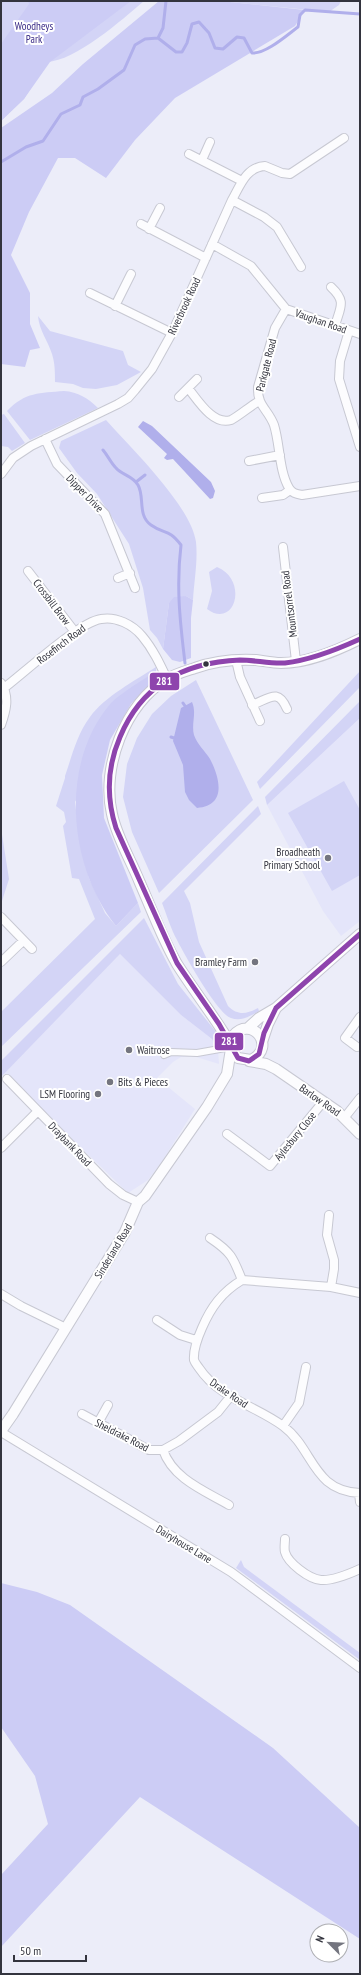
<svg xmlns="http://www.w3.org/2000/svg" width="361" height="1975" font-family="'PT Sans Narrow',sans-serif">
	<rect width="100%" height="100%" fill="#ecedf9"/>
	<path fill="#e4e5fa" d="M360 718V921L341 936 323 911 267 805Z
		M120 954 181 1015 212 1039 218 1050 219 1064 193 1056 181 1057 173 1062 157 1078 195 1109 161 1163 148 1180 128 1193 4 1073Z"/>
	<path fill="#d3d4f6" d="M1 1H144C122 20 75 61 47 62L24 99 1 121Z
		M220 1H341L339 5 329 12Z
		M38 316 50 331 123 351 128 365 141 372 117 385 96 389 83 388 73 384 55 382C55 373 55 363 52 354 48 341 39 330 38 316Z
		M64 391C78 392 88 398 98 408L30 440 7 411C25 392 40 393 64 391Z
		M4 414 25 443 12 451 8 447 1 446V415Z
		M106 420C131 448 191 506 196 542 198 561 194 582 193 600L186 596 169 603 163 649 157 638 150 630 143 588 129 544 97 494 77 473 59 448 61 441Z
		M217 567C249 580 235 630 207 609L212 591 209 572Z
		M156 667V671L138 684 75 802 80 842 89 878 105 913 116 926 138 903 141 912 1 1047V1012L95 919 79 879 72 878 63 826 66 822 64 812 56 806 65 778V776C72 756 77 734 90 717 104 697 136 680 156 667Z
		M360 671V687L260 789 257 782Z
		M196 680 253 800 159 893 132 832 123 797 127 764 137 738 152 714 171 696Z
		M360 701V718L267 805 265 797Z
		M344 781 360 810V875L332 891 288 813Z
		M258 806 261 814 184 891 190 903 199 942 228 1006C238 1016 247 1014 258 1008L259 1011C251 1016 241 1022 231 1018 217 1014 180 947 173 932 169 923 166 913 162 903Z
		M1 828 9 879 2 901H1Z
		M144 918 178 984 216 1032 219 1040 215 1045 212 1039 181 1015 120 954 1 1077V1061Z
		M241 1560 244 1567 360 1653V1660L236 1568Z"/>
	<path fill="#ccccf5" d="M28 1H131L50 62 24 99 1 121V44L29 4Z
		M159 1H220L305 10 295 26 175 98 135 140 106 178 75 158H58L29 212 11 255 30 293V324L40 348 30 350 25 367 1 364V128L52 93 83 64Z
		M186 596 193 600 191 618V658L180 662 172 660 163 649 169 603 174 597Z
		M156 671 155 679 131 704 110 740 102 775 104 818 138 903 116 926C68 866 59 763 111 703 122 692 143 680 156 671Z
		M1 1583 37 1592 70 1605 273 1748 360 1828V1939L140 1797 1 1947V1875L48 1824 35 1776 1 1727Z"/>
	<path fill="#b0afeb" d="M143 421 152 426 211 482 215 491 213 498 210 499 173 459 167 460 164 458 167 454 138 427Z
		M192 702C197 713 191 724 194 735 197 744 205 751 210 759 220 778 227 806 197 808L189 800 185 792 183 765 173 741 181 708Z"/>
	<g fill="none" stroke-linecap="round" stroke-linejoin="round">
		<path stroke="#b0afeb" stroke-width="3" d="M158 38 176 52H182L187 43 192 24 199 22 209 33 215 48 223 49 237 37 244 38 252 53C266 54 287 35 298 27L300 15 305 10 360 14
			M1 162 26 147 43 141 61 114 80 105 83 97 98 89 124 70 135 45 145 39 158 38 163 28 166 1
			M103 450C108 456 111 463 116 468 122 475 133 476 138 485 145 497 137 515 151 525 165 535 168 528 181 545 176 586 180 622 185 663
			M136 482 145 475
			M183 703 185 706
			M171 737 174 738"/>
		<g stroke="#c7c8d2" stroke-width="8">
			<path id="pedestrian" d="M164 1055 171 1052 197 1053 231 1047"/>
		</g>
		<g stroke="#c7c8d2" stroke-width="10">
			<path id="minor" d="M189 154 242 181
				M202 160 210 142
				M232 200 264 217 277 227 301 267
				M141 224 206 258
				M149 229 160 208
				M212 244 251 266 286 309 360 334
				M331 287C347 302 340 307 335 326
				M90 293 172 333
				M115 306 131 274
				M286 309 275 328 258 387C257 406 268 409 274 425 280 444 279 471 289 488 292 493 296 494 302 495L360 486
				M349 331 340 361 339 379 360 447
				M188 388C197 399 213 426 231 420 236 418 252 405 259 401
				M179 397 197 379
				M45 439 57 464 105 514 135 588
				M249 461 280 455
				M1 474 13 458 31 446 118 404 128 398 135 390 152 369 172 333 232 200C240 186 246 167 265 166L282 173 290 174 344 138
				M262 498 283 495 290 490
				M283 547 296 661
				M28 571 75 632
				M118 578 130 573
				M236 660 240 677 260 721
				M1 683C10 697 6 711 1 725
				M4 688C24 673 79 622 101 619 116 616 133 625 142 636 153 649 160 664 167 679
				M252 705C270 698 278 688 287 709
				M1 917 32 949
				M1 962 23 941
				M357 1047 345 1038 360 1017
				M7 1079 109 1184 123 1195 138 1202
				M345 1117 360 1098
				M227 1134 270 1166 323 1102
				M1 1148 38 1111
				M329 1215 327 1235 334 1260V1269L331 1287
				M210 1238C231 1252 233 1257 242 1280
				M360 1293 331 1287 242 1280C222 1292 211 1307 202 1328 198 1337 193 1349 194 1360 195 1363 197 1365 199 1368 219 1398 256 1406 283 1426 314 1449 312 1491 360 1493
				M1 1294 21 1306 66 1328
				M157 1320 180 1335 196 1340
				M82 1414 149 1450H163L179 1441 218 1412 230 1397
				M98 1423 108 1405
				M283 1426 299 1403 306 1367
				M1 1432 231 1572 360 1668
				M163 1450C173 1479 205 1491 229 1505
				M359 1493 360 1502
				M285 1539C285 1543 284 1548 285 1552 288 1563 309 1579 321 1580 333 1581 349 1574 360 1569"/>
		</g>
		<g stroke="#c7c8d2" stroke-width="12">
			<path id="tertiary" d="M248 1028 259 1018 276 1008 360 934
				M262 1042 268 1024 276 1008
				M230 1043C214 1016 194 991 177 964 162 938 152 910 140 883 131 860 117 838 112 814 101 768 125 703 167 679 175 674 186 671 195 668 214 661 236 659 256 660 264 661 273 663 281 663 308 663 336 651 360 639
				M249 1061 266 1064 276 1069 337 1111 360 1134
				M1 1431 13 1414 125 1232 138 1202 145 1196 207 1107 227 1074 233 1036C251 1014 278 1047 251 1060L238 1058 231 1051"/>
		</g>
		<use href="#pedestrian" stroke="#fcfcfe" stroke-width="6"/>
		<use href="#minor" stroke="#fcfcfe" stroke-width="8"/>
		<use href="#tertiary" stroke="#fcfcfe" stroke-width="10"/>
		<g stroke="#fff" stroke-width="8">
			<path id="bus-1" d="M360 639C336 650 311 660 285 663 270 664 255 660 240 660 185 662 142 684 120 737 107 767 106 797 116 828L177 963 219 1024 238 1058 249 1061 259 1054 264 1033 276 1008 360 934"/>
		</g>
		<use href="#bus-1" stroke="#8e44ad" stroke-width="5"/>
	</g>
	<circle fill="#33343e" stroke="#fff" stroke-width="1.5" cx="206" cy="664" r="3.5"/>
	<g fill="#74757f" stroke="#fff" stroke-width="1.5">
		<circle cx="328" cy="858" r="4"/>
		<circle cx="255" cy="962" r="4"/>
		<circle cx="129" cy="1050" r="4"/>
		<circle cx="110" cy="1082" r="4"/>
		<circle cx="98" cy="1094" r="4"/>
	</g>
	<g text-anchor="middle" stroke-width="4" stroke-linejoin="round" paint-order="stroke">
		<g font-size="11" fill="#392a86" stroke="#fff">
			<text x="34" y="30">Woodheys<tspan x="34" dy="13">Park</tspan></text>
		</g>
		<g font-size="11" fill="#33343e" stroke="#fff">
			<text transform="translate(184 306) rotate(-65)" y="4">Riverbrook Road</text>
			<text transform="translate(321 321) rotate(19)" y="4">Vaughan Road</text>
			<text transform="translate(266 365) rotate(-76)" y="4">Parkgate Road</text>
			<text transform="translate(85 493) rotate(46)" y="4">Dipper Drive</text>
			<text transform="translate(52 602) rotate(53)" y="4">Crossbill Brow</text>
			<text transform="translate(289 604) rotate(-97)" y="4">Mountsorrel Road</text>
			<text transform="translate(61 644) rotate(-37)" y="4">Rosefinch Road</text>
			<text transform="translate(320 1100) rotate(35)" y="4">Barlow Road</text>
			<text transform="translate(295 1136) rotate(-51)" y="4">Aylesbury Close</text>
			<text transform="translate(70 1144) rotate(46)" y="4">Draybank Road</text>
			<text transform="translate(113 1251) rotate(-59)" y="4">Sinderland Road</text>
			<text transform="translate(229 1393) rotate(34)" y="4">Drake Road</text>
			<text transform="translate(122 1435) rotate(27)" y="4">Sheldrake Road</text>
			<text transform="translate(184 1544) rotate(31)" y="4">Dairyhouse Lane</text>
		</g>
		<g font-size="11" fill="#33343e" stroke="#fff" text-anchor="end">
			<text x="320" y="856">Broadheath<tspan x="320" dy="13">Primary School</tspan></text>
			<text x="247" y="966">Bramley Farm</text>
			<text x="137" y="1054" text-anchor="start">Waitrose</text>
			<text x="118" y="1086" text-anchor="start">Bits &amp; Pieces</text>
			<text x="90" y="1098">LSM Flooring</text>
		</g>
	</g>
	<g stroke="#fff" stroke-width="1.5">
		<rect x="149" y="672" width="31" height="19" rx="4" fill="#8e44ad"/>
		<rect x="214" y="1032" width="30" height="19" rx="4" fill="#8e44ad"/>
	</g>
	<g font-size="11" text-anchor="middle" font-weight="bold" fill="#fff">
		<text x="164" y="685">281</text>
		<text x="229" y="1045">281</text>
	</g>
	<rect width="361" height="1975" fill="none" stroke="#33343e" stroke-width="4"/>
	<g transform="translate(329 1943) rotate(294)"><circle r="19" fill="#ffffff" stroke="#adaeb2"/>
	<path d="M0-3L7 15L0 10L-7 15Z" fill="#74757f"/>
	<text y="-6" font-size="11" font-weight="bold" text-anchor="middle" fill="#33343e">N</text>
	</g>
	<path d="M14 1955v6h72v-6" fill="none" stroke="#33343e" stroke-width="2"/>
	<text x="20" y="1955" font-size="12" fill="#33343e" stroke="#ffffff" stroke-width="3" paint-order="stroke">50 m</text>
</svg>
